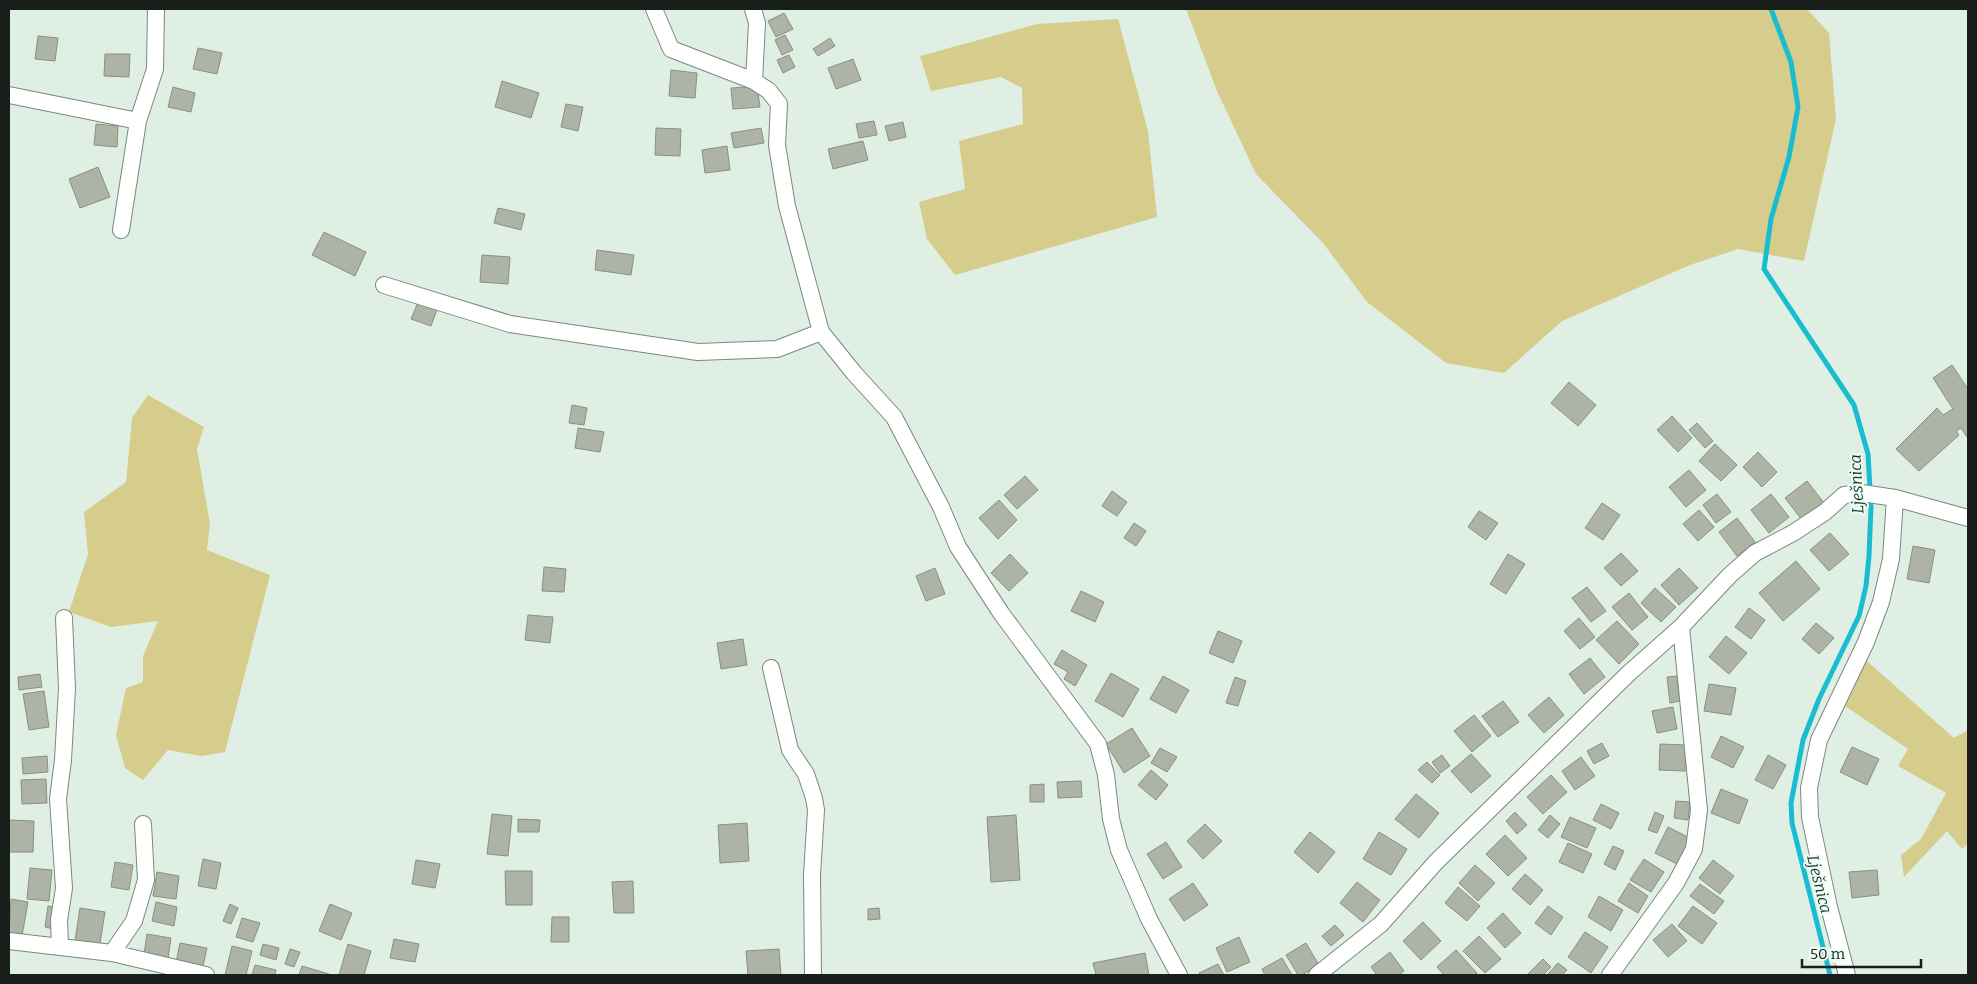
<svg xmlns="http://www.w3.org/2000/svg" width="1977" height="984" font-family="Bitter,serif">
	<rect width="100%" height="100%" fill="#dfefe4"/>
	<path fill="#d6cd8c" d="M1186 9H1807L1829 33 1836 119 1804 261 1738 249 1690 265 1562 321 1504 373 1446 363 1367 302 1323 243 1256 174 1217 91Z
		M1118 19 1148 131 1157 217 955 275 927 239 919 202 965 189 959 141 1023 124 1022 88 1001 77 931 91 920 56 1037 24Z
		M148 395 204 427 197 449 210 524 207 550 270 575 225 752 201 756 168 750 143 780 125 768 116 735 126 688 143 682V656L158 621 111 627 69 612 88 554 84 512 126 482 132 418Z
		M1867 661 1954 738 1968 730V843L1962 849 1947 831 1904 877 1901 855 1921 839 1946 793 1898 766 1908 749 1842 704Z"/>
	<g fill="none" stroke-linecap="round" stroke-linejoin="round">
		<path stroke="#1abdcf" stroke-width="5" d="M1771 9 1791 62 1798 107 1789 157 1771 219 1764 269 1854 405 1868 454 1871 507 1869 556 1866 586 1859 616 1819 699 1803 740 1791 803 1792 823 1830 975"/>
	</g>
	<path fill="#adb4a5" stroke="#899081" d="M784 13 793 29 776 37 768 21Z
		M785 35 793 50 782 55 775 40Z
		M38 36 58 38 55 61 35 59Z
		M830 38 835 46 818 56 813 49Z
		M198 48 222 53 217 74 193 69Z
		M105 54H130L129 77 104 76Z
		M789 55 795 67 783 73 777 60Z
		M853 59 861 80 836 89 828 68Z
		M671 70 697 73 695 98 669 96Z
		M502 81 539 93 531 118 495 107Z
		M757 86 760 107 733 109 731 88Z
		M173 87 195 93 191 112 168 107Z
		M566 104 583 107 578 131 561 127Z
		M874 121 877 135 859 138 856 124Z
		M903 122 906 137 889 141 885 126Z
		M96 124 118 126 117 147 94 145Z
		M656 128 681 129 680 156 655 155Z
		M761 128 764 143 734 148 731 133Z
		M863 141 868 160 833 169 828 149Z
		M727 146 730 170 705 173 702 150Z
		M98 167 110 197 80 208 69 179Z
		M498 208 525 214 521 230 494 223Z
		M324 232 366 252 355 276 312 255Z
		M597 250 634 255 631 275 595 270Z
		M482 255 510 257 508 284 480 282Z
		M419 300 438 307 431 326 411 319Z
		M1952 365 1968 389V436L1967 437 1961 428 1956 431 1959 435 1919 471 1896 449 1937 408 1943 415 1953 409 1933 378Z
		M1569 382 1596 405 1578 426 1551 403Z
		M572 405 587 408 584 425 569 423Z
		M1672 416 1692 438 1678 452 1657 430Z
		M1697 423 1713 441 1705 448 1689 430Z
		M578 428 604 432 600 452 575 448Z
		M1715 444 1737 465 1721 481 1699 461Z
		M1758 452 1777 472 1762 487 1743 467Z
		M1689 470 1706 490 1686 507 1669 487Z
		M1025 476 1038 490 1017 509 1004 495Z
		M1807 481 1824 503 1802 520 1785 498Z
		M1112 491 1127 502 1117 516 1102 506Z
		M1717 494 1731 512 1716 523 1703 505Z
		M1771 494 1789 517 1769 533 1751 510Z
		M999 500 1017 520 998 539 979 518Z
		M1602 503 1620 515 1603 540 1585 528Z
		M1699 510 1714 527 1698 541 1683 524Z
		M1479 511 1498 523 1486 540 1468 527Z
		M1737 518 1755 542 1737 556 1719 532Z
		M1134 523 1146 531 1136 546 1124 538Z
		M1830 533 1849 554 1829 571 1810 550Z
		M1913 546 1935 550 1929 583 1907 579Z
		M1621 553 1638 571 1621 586 1604 568Z
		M1010 554 1028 573 1009 591 991 573Z
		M1508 554 1525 564 1506 594 1490 584Z
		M1796 561 1820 589 1783 621 1759 593Z
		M544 567 566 569 564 592 542 591Z
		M935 568 945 594 926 601 916 576Z
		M1679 568 1698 588 1679 605 1661 585Z
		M1587 587 1606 611 1591 622 1572 598Z
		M1655 588 1676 607 1661 622 1641 603Z
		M1081 591 1104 602 1095 622 1071 611Z
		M1629 593 1648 617 1632 630 1612 607Z
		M1749 608 1765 620 1751 639 1735 627Z
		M528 615 553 617 550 643 525 640Z
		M1579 618 1595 637 1580 649 1564 631Z
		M1617 621 1639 644 1619 664 1596 640Z
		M1816 623 1834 638 1819 654 1802 639Z
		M1218 631 1242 641 1233 663 1209 653Z
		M1726 636 1747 653 1729 674 1709 657Z
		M743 639 747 665 721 669 717 643Z
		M1062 650 1087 665 1075 686 1064 679 1068 672 1054 664Z
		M1590 658 1605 677 1584 694 1569 674Z
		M1111 673 1139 689 1123 717 1095 701Z
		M40 674 42 687 19 690 18 677Z
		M1163 676 1189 690 1176 713 1150 699Z
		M1677 676 1680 701 1670 703 1667 677Z
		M1235 677 1246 681 1238 706 1226 703Z
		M1709 684 1736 688 1731 715 1704 711Z
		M44 691 49 727 29 730 23 694Z
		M1549 697 1564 715 1544 733 1528 715Z
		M1503 701 1519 722 1498 737 1482 716Z
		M1673 707 1677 729 1657 733 1652 711Z
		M1474 715 1491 736 1472 752 1454 731Z
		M1132 728 1150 756 1124 773 1106 744Z
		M1721 736 1744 747 1733 768 1711 757Z
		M1602 743 1609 756 1594 764 1587 751Z
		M1660 744 1686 745 1685 771 1659 770Z
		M1852 747 1879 759 1867 785 1840 772Z
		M1160 748 1177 757 1167 772 1151 763Z
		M1471 754 1491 776 1471 793 1451 771Z
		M1442 755 1450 766 1440 773 1432 762Z
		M1768 755 1786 765 1773 789 1755 780Z
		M47 756 48 772 23 774 22 758Z
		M1581 757 1595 776 1575 790 1562 771Z
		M1427 762 1440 775 1432 783 1418 770Z
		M1151 770 1168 785 1156 800 1138 785Z
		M1551 775 1567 792 1543 814 1527 797Z
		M46 779 47 803 22 804 21 780Z
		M1081 781 1082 797 1058 798 1057 782Z
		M1044 784V802H1030V785Z
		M1721 789 1748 800 1739 824 1711 813Z
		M1416 794 1439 813 1419 838 1395 819Z
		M1676 801 1690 802 1688 820 1674 818Z
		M1601 804 1619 813 1611 829 1593 820Z
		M1515 812 1527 825 1517 834 1506 821Z
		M1655 812 1664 816 1657 833 1648 830Z
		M492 814 512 816 508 856 487 854Z
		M1016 815 1020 880 991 882 987 817Z
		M1550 815 1560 824 1548 838 1538 830Z
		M1570 817 1596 828 1587 848 1561 837Z
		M518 819 540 820 539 832H518Z
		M9 820 34 821 33 852H9Z
		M747 823 749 861 720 863 718 825Z
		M1205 824 1222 841 1203 859 1187 841Z
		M1668 827 1690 838 1677 864 1655 853Z
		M1310 832 1335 852 1318 873 1294 852Z
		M1379 832 1407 849 1391 875 1363 859Z
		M1505 835 1527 858 1508 876 1486 854Z
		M1166 842 1182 867 1163 879 1147 854Z
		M1568 843 1592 854 1583 873 1559 862Z
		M1613 846 1624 851 1615 870 1604 864Z
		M203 859 221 863 216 889 198 886Z
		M1644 859 1664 872 1651 892 1630 880Z
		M416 860 440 864 435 888 412 884Z
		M1713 860 1734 876 1720 894 1699 878Z
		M115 862 133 865 129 890 111 887Z
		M1475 865 1495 883 1478 901 1459 883Z
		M30 868 52 870 49 901 27 899Z
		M1877 870 1879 895 1852 898 1849 872Z
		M505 871H532V905H506Z
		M157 872 179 876 176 899 153 896Z
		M1525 874 1543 890 1530 905 1512 889Z
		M633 881 634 913H614L612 882Z
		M1357 882 1380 900 1363 922 1340 903Z
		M1193 883 1208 905 1184 921 1169 899Z
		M1629 883 1648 896 1638 913 1618 901Z
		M1700 884 1724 901 1714 914 1690 896Z
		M1458 887 1480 906 1467 921 1445 903Z
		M1599 896 1623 910 1611 931 1588 917Z
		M11 899 28 902 22 936 9 934Z
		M156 902 177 907 174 926 152 921Z
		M230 904 238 908 231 924 223 921Z
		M330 904 352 913 341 940 319 931Z
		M48 906 57 908 54 929 45 927Z
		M1548 906 1563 917 1551 935 1535 923Z
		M1693 906 1717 923 1702 944 1678 926Z
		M80 908 105 912 99 950 74 947Z
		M879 908 880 919 868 920V909Z
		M1503 913 1521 933 1505 948 1487 928Z
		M552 917H569V942H551Z
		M242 918 260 923 253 942 236 937Z
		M1423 922 1441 941 1421 960 1403 941Z
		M1672 924 1687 941 1668 957 1653 940Z
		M1335 925 1344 935 1331 946 1322 936Z
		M1585 932 1608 947 1591 973 1568 957Z
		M147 934 171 938 167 965 143 961Z
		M1479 936 1501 959 1485 973 1463 951Z
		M1239 937 1250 962 1227 972 1216 948Z
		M394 939 419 944 415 962 390 958Z
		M180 943 207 948 201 975 174 972Z
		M1306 943 1319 965 1302 975H1298L1286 955Z
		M263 944 279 948 276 960 260 955Z
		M348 944 371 951 364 975H339Z
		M232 946 252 951 246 975H225Z
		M290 949 300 952 294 967 285 964Z
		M779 949 781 975H748L746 951Z
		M1456 950 1477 973 1474 975H1444L1437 967Z
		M1390 952 1404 971 1399 975H1377L1371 967Z
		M1145 953 1149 975H1096L1093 963Z
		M1282 958 1292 975H1265L1262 969Z
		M1543 959 1551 967 1543 975H1527Z
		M1558 963 1567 970 1562 975H1547Z
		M1218 964 1224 975H1200L1199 973Z
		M255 965 276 970 275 975H252Z
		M302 966 329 974 328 975H299Z"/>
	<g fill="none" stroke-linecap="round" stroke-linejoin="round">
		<g stroke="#7a897f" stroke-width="18">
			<path id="minor" d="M654 9 671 49 754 81 769 91 779 104 777 145 787 206 821 332 854 373 894 417 941 507 958 547 1001 613 1098 744 1106 775 1111 819 1119 850 1149 919 1179 975
				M753 9 757 23 754 81
				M9 95 138 121 155 69 156 9
				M121 230 138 121
				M384 285 510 324 698 352 777 349 821 332
				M771 668 790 750 806 774 814 798 816 810 812 875 813 975
				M9 941 112 953 206 975
				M60 946 59 920 64 888 58 799 63 760 67 688 64 618
				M112 953 134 921 146 880 143 824
				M1317 975 1381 924 1436 862 1629 673 1681 627 1730 575 1755 553 1793 533 1825 512 1844 495 1862 493 1895 498 1968 518
				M1610 975 1676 883 1694 849 1699 810 1681 627
				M1847 975 1829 907 1810 817 1809 788 1819 740 1866 642 1881 602 1891 559 1895 498"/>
		</g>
		<use href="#minor" stroke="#fff" stroke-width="16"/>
	</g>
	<g text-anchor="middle" stroke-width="4" stroke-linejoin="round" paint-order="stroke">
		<g font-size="16" font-style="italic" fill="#1b3336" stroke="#ecfdf1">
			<text transform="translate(1856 484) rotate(-93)" y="6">Lješnica</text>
			<text transform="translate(1820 884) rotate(76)" y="6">Lješnica</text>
		</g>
	</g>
	<rect width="1977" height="984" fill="none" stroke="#181e1a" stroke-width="20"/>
	<path d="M1802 959v8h119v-8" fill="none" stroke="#181e1a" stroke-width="2.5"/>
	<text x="1810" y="959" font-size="15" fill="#181e1a" stroke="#ecfdf1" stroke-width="4" paint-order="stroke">50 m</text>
</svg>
